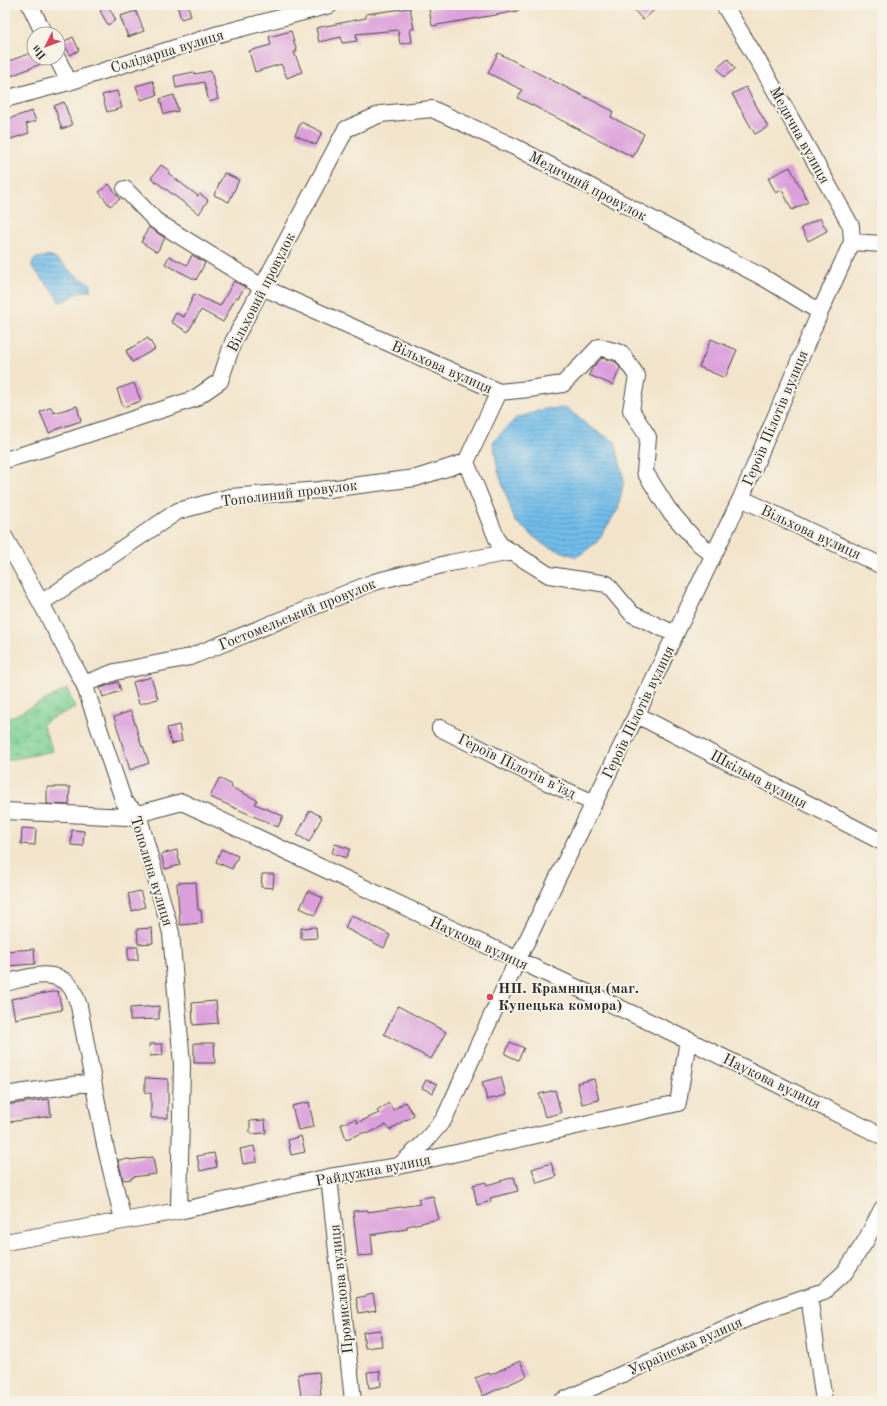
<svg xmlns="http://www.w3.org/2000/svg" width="887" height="1406" font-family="'Old Standard TT',serif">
	<defs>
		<pattern id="wetland-marsh" width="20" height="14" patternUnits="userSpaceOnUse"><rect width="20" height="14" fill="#7cd194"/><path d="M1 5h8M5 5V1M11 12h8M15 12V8" fill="none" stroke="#66aa79"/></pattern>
		<pattern id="water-rules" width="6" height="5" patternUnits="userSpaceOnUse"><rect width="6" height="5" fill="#72bdeb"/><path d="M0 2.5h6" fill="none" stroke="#5e9abf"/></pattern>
	</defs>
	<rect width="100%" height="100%" fill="#f7f3e8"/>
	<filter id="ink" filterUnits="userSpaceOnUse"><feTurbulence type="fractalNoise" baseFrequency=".025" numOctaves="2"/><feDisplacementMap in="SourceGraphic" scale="8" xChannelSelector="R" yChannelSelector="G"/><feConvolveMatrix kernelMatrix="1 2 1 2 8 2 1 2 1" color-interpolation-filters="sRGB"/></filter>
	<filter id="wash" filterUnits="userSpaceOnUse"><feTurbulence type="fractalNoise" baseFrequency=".012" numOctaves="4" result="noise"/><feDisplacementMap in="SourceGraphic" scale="16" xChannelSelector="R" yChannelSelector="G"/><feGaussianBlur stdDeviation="0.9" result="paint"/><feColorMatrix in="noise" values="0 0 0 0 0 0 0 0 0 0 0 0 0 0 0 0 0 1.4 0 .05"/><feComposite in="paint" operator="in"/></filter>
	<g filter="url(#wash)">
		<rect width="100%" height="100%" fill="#f3e5cc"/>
		<path fill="url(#wetland-marsh)" stroke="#547e60" d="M67 689 75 708 50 719 42 724 53 751 5 761V718L12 717Z"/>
		<path fill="url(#water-rules)" stroke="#4e748b" d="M48 256C63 260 69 272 81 279 85 281 88 281 91 285L90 291C87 291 83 291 80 292 72 295 67 301 59 302L55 294 32 267V262L37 258Z
			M567 408 588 426 615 442 624 480 618 509 597 542 577 557 544 545 515 521 498 471 493 442 516 418 545 409Z"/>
		<g id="blocks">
			<path fill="#db9fdc" d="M177 5H188L191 16 181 19Z
				M453 5H518V11L432 26 429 9Z
				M630 5H660L643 20Z
				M108 6 116 20 108 25 100 11Z
				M410 8 414 29H410L412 42 400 44 398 30 356 34 357 41 342 43 341 37 319 42 316 28 366 18V14Z
				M136 11 144 31 128 37 120 16Z
				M291 31 297 52H294L302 72 287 78 281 64 255 72 249 51 271 45 269 37Z
				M73 37 79 50 70 55 63 42Z
				M34 52V58H48V61L11 76 6 62Z
				M498 53 613 111 611 117 644 134 633 157 518 98 522 90 488 73Z
				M728 59 735 69 724 77 717 68Z
				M211 71 218 99 209 102 204 82 176 88 174 76 194 72 195 74Z
				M153 81 157 95 141 100 136 86Z
				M746 87 768 127 755 134 732 94Z
				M117 91 122 108 107 112 102 95Z
				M174 95 178 111 164 114 160 99Z
				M64 102 72 125 62 129 54 106Z
				M32 111 36 121 26 124 29 133 8 140 5 130V120Z
				M301 122 322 132 316 145 295 135Z
				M161 165 170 171 168 173 198 196 200 194 208 200 199 214 151 178Z
				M790 167 808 202 792 210 782 190 776 193 768 178Z
				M224 173 239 180 229 202 214 195Z
				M109 184 120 199 110 206 99 192Z
				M820 218 827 231 808 241 801 228Z
				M149 227 165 238 157 252 141 242Z
				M192 255 205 263 196 280 165 264 169 256 187 265Z
				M234 281 245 287 238 298 236 297 223 322 201 310 188 332 171 322 176 313 184 317 194 294 220 306Z
				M148 338 155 349 132 362 126 351Z
				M711 339 737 350 725 378 699 367Z
				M602 358 616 362 620 368 613 385 589 375 592 368Z
				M134 383 141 401 123 407 117 389Z
				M77 406 81 421 60 428 49 433 40 412 51 407 54 413Z
				M151 677 158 699 139 704 133 682Z
				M118 682 121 691 103 697 100 688Z
				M131 711 142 747 143 746 149 763 130 770 114 717Z
				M179 725 182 741 171 744 167 728Z
				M219 778 232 785 231 787 257 800 255 804 283 816 278 827 210 797Z
				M47 787H70L69 805 47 804Z
				M310 810 322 817 309 842 297 835Z
				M22 828 36 829 35 845 21 844Z
				M72 830 84 831 83 846 71 845Z
				M335 844 350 849 346 858 332 853Z
				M221 849 238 856 232 869 216 862Z
				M177 850 180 865 165 869 161 854Z
				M262 874H274L273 888 261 887Z
				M196 882 198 910H201L202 923 180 925 177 883Z
				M140 891 145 907 132 911 128 894Z
				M308 891 323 898 315 915 300 908Z
				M351 915 390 935 384 948 345 928Z
				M316 927 317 938 301 939V928Z
				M152 928 153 943 138 944 137 929Z
				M128 947H138V960H128Z
				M34 949 35 964 5 966V951Z
				M58 991 62 1010 15 1019 11 999Z
				M216 1001 218 1023 193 1025 192 1003Z
				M159 1006V1019L130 1020V1008Z
				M398 1006 446 1032 431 1059 384 1034Z
				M510 1042 524 1048 518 1060 505 1054Z
				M194 1043H214L215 1063H194Z
				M149 1044H162L163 1055 150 1056Z
				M501 1077 506 1095 487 1100 482 1082Z
				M145 1078 168 1079V1118H151V1093H145Z
				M594 1079 599 1100 582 1104 577 1083Z
				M426 1080 437 1084 433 1093 422 1088Z
				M555 1090 561 1113 545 1117 539 1094Z
				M49 1099 51 1116 9 1122 6 1105Z
				M309 1102 314 1127 298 1130 292 1106Z
				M405 1102 414 1115 407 1120 406 1119 390 1130 386 1125 367 1134 366 1132 346 1139 341 1124 356 1119 357 1123 379 1113 377 1111 389 1103 393 1110Z
				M265 1120 266 1133 250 1134V1121Z
				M301 1136 305 1152 291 1155 288 1140Z
				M254 1146 257 1162 243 1164 240 1149Z
				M214 1153 217 1167 200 1171 197 1156Z
				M153 1157 156 1174 132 1177V1179L123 1180 118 1160 130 1159V1160Z
				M551 1163 556 1177 537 1183 532 1169Z
				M514 1177 518 1191 490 1198 491 1201 477 1205 473 1185 486 1182 487 1185Z
				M433 1196 439 1219 407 1226V1229L371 1235 373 1255 358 1256 353 1211 368 1210V1212L420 1204 418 1199Z
				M373 1294 376 1310 359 1313 356 1298Z
				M380 1330 382 1346 365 1348 363 1332Z
				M520 1361 527 1376 483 1396 475 1378 489 1373 490 1375Z
				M380 1371 381 1386 369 1388 367 1372Z
				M319 1372 321 1395 301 1397 298 1374Z"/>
		</g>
	</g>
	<g filter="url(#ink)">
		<use href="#blocks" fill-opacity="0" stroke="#494743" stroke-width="1"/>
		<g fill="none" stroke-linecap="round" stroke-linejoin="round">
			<g stroke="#494743" stroke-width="18">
				<path id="minor" d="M30 5 44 34
					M57 58 69 82
					M5 99 69 82 215 35 330 5
					M125 189 156 221 262 287 499 392 529 389 563 384 599 347 621 353 637 376 631 410 648 437 645 472 668 509 695 540 713 555
					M852 242 882 244
					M499 392 466 462 499 544 549 575 607 584 632 614 675 634
					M5 460 52 446 194 399 220 381 233 342 346 129 381 114 432 109 517 148 766 279 820 312
					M741 498 882 566
					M5 538 41 603 84 684 124 802 138 814 171 933 182 1064 179 1211
					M41 603 178 511 230 497 320 490 416 478 466 462
					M84 684 115 672 190 657 374 582 450 563 512 552
					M637 715 882 842
					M440 728 547 782 594 803
					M5 811 127 817 182 802 688 1040 882 1136
					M5 983C26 978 53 967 70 986 74 991 77 1000 79 1006L105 1145 123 1220
					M5 1095 93 1082
					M399 1166 423 1144 444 1119 517 961 594 803 741 498 820 312 852 242 851 226 763 69 724 5
					M329 1177 353 1401
					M5 1242 179 1211 329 1177 399 1166 678 1103 688 1040
					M809 1296 824 1401
					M562 1401 764 1311 824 1291 845 1272 865 1242 882 1209"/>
			</g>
			<use href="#minor" stroke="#fff" stroke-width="16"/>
		</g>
	</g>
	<circle fill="#d1495b" stroke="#f7f3e8" stroke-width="1.5" cx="490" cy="997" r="4"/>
	<g text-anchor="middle" stroke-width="4" stroke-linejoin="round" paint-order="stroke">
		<g font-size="15" fill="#2b2b2b" stroke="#f7f3e8">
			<text transform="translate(167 51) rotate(-17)" y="5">Солідарна вулиця</text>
			<text transform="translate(800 135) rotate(61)" y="5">Медична вулиця</text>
			<text transform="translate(588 186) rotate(28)" y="5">Медичний провулок</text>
			<text transform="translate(261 292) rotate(-63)" y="5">Вільховий провулок</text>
			<text transform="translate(442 367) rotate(24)" y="5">Вільхова вулиця</text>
			<text transform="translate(775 418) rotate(-67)" y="5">Героїв Пілотів вулиця</text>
			<text transform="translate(289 493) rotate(-7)" y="5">Тополиний провулок</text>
			<text transform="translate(811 532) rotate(25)" y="5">Вільхова вулиця</text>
			<text transform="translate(297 614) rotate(-22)" y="5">Гостомельський провулок</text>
			<text transform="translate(638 712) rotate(-64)" y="5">Героїв Пілотів вулиця</text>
			<text transform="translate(517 766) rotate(26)" y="5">Героїв Пілотів в’їзд</text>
			<text transform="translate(759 779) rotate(28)" y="5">Шкільна вулиця</text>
			<text transform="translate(152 871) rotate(73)" y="5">Тополина вулиця</text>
			<text transform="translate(479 943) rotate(25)" y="5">Наукова вулиця</text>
			<text transform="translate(772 1081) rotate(26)" y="5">Наукова вулиця</text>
			<text transform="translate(373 1170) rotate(-11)" y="5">Райдужна вулиця</text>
			<text transform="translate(341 1289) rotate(-96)" y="5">Промислова вулиця</text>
			<text transform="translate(685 1346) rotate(-24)" y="5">Українська вулиця</text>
		</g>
		<g font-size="15" font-weight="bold" fill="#2b2b2b" stroke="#f7f3e8" text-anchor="start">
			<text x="498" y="993">НП. Крамниця (маг.<tspan x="498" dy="17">Купецька комора)</tspan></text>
		</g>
	</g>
	<rect width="887" height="1406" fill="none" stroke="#f7f3e8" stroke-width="20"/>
	<g transform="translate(46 46) rotate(228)"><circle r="19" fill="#f7f3e8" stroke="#a5a39c"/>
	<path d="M0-3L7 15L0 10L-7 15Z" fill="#d1495b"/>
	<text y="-6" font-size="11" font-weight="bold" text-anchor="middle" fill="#2b2b2b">Пн</text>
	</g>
</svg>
